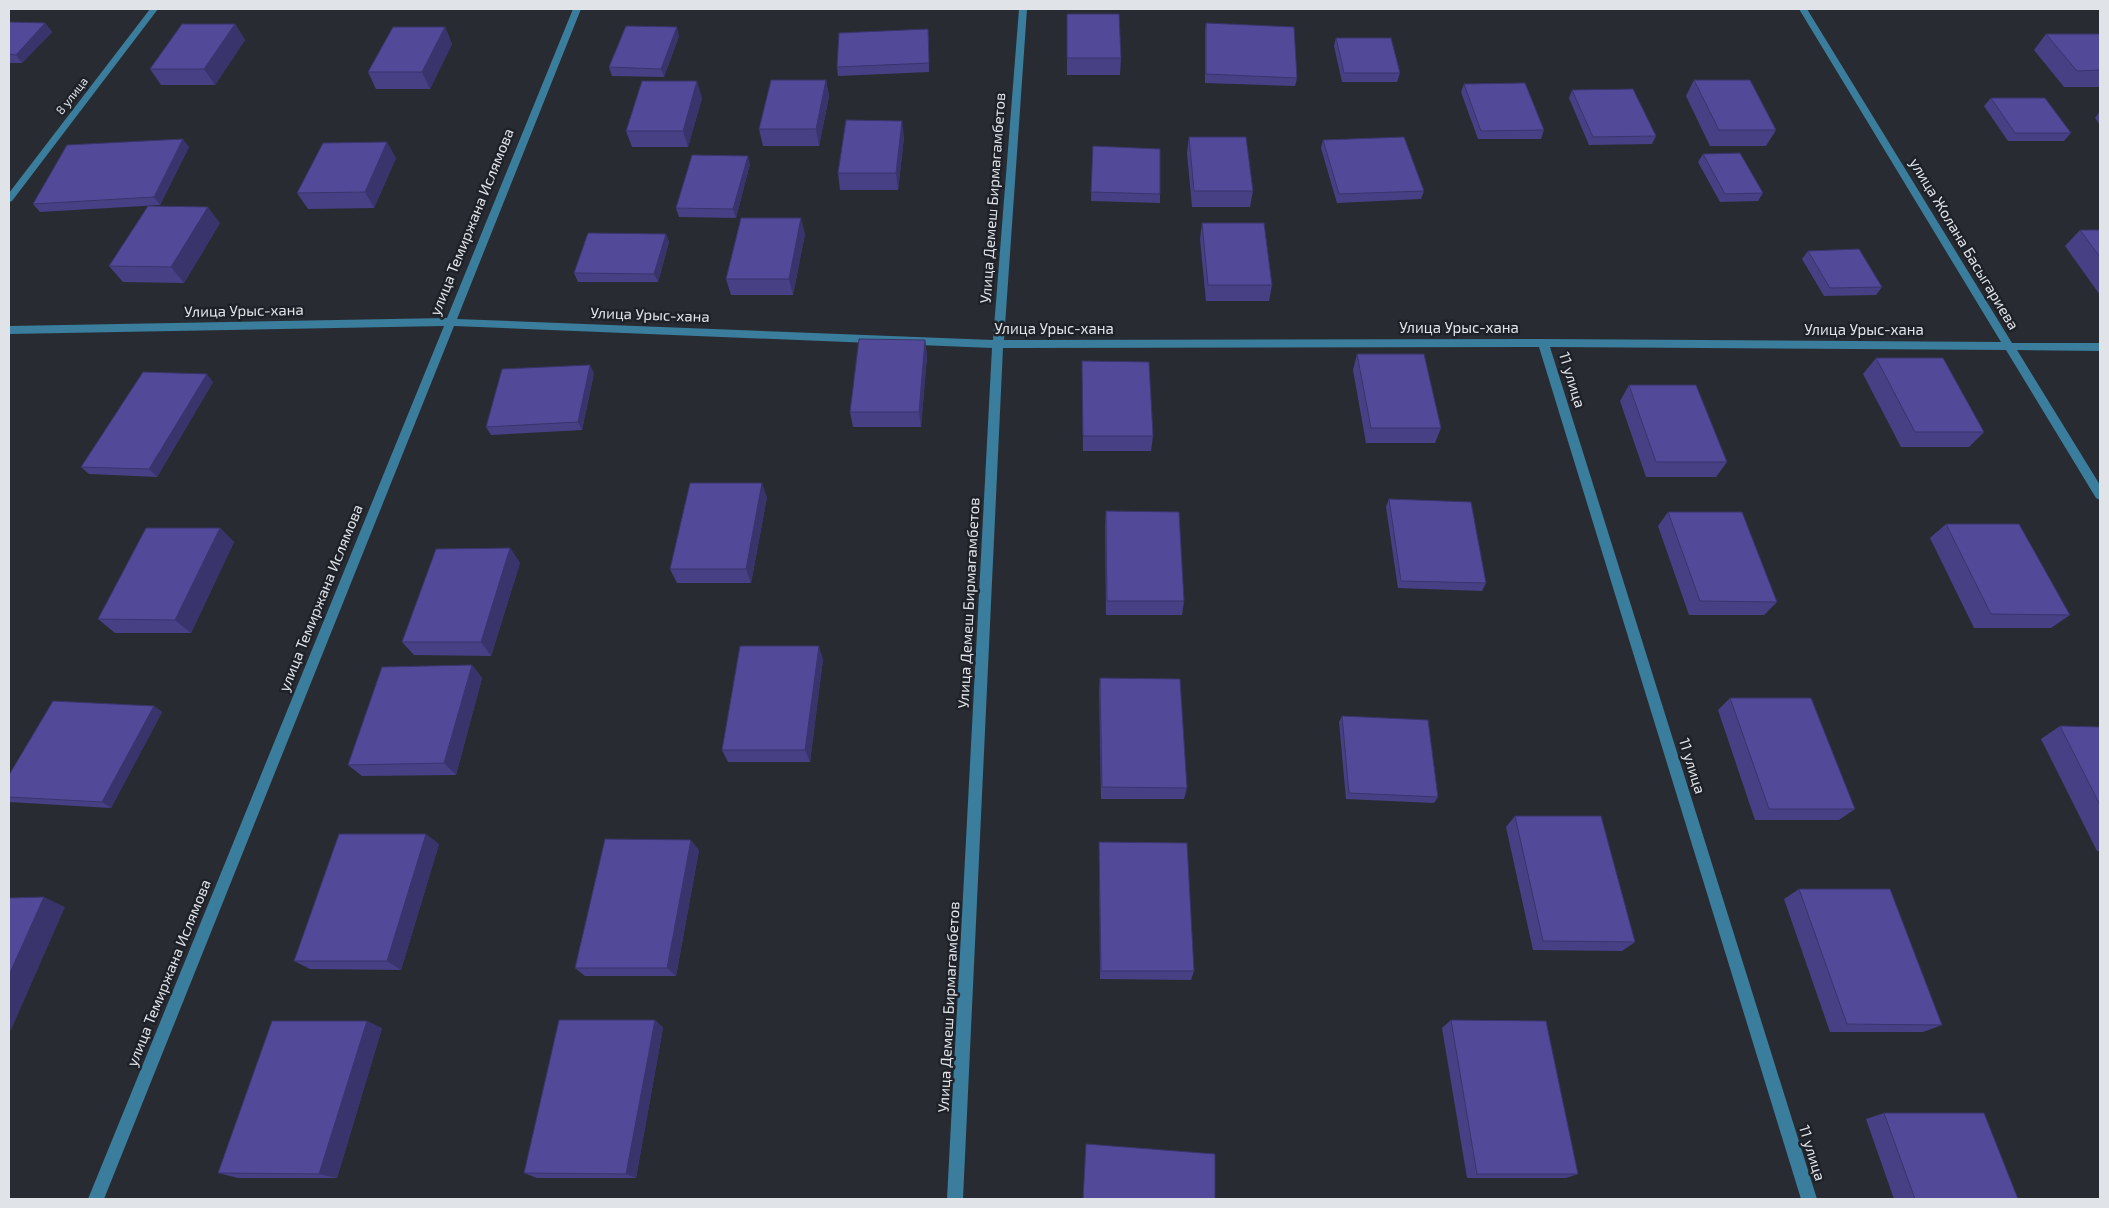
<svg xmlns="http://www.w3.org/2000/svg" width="2109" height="1208" font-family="'Exo 2',sans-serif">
	<rect width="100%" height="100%" fill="#282c32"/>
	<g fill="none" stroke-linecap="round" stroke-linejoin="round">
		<path fill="#3a7d9c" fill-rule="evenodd" d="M150 9H158L12 201 9 202V193Z
			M573 9H581L457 319 993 340 1019 9H1027L1004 340 1543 339 2001 342 1799 9H1807L2012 343H2100V351L2017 350 2100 485V500L2096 498 2006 350 1550 347 1817 1199H1801L1539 347 1003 348 963 1199H947L992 348 454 326 104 1199H88L444 326 9 334V326L447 318Z"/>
	</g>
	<path fill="#474084" d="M1067 14 1121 58 1120 75H1067Z
		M9 22 45 23 52 32 22 63H9Z
		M1206 23 1297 78 1295 86 1205 83V32Z
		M235 24 245 40 215 85H161L150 69Z
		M445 27 452 44 430 89H376L368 72Z
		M2046 34H2100V87H2064L2034 50Z
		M679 36 664 77 612 76 609 67Z
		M929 38V72L838 76 837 67Z
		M1336 38 1400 73 1397 82H1342L1334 46Z
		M826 80 829 96 819 146H763L759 129Z
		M1694 80 1776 130 1766 146H1710L1686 96Z
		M1464 84 1544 130 1541 139H1478L1461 92Z
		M1572 90 1656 136 1652 144 1589 145 1569 98Z
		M702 98 688 147H632L626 131Z
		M1991 98 2071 133 2064 141H2008L1984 106Z
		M2100 111V125L2095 118Z
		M904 137 898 190H840L838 173Z
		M1189 137 1253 191 1250 207H1192L1187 153Z
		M1323 140 1424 191 1421 199 1337 203 1321 148Z
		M1093 146 1160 194V203L1091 201Z
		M189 147 160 205 40 212 33 204Z
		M1703 154 1763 193 1758 201 1720 202 1698 162Z
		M396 158 374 208 308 209 297 193Z
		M750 164 736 218 679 217 676 208Z
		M220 223 184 283 123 282 109 266Z
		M1202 223 1272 285 1269 301H1206L1200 239Z
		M2080 230H2100V295L2065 246Z
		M666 234 669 242 658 282H578L574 273Z
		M805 234 793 295H731L726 279Z
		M1808 251 1882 287 1876 295 1824 296 1802 259Z
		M925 340 927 356 921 427H853L850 412Z
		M1357 354 1441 428 1435 443H1366L1353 370Z
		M1876 358 1984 432 1969 447H1901L1863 374Z
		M1082 361 1153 436 1151 451H1083Z
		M594 373 582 430 491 435 486 427Z
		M213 382 157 477 89 474 81 467Z
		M1629 385 1727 462 1716 477H1646L1620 401Z
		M767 497 751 583H677L670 569Z
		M1389 499 1486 583 1482 591 1398 588 1386 507Z
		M1106 511 1184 601 1182 615H1106L1105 526Z
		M1668 512 1777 602 1764 615H1689L1658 526Z
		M1946 524 2070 615 2051 628H1974L1930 538Z
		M220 528 234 542 191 633H115L98 619Z
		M510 548 520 563 491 656 414 655 402 642Z
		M823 659 810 762H728L722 750Z
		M472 665 482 678 456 775 362 776 348 765Z
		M1100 678 1187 788 1184 799H1101L1099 691Z
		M1730 698 1855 809 1839 820H1755L1718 710Z
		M154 706 162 712 111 808 9 802V775Z
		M1342 716 1438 797 1434 803 1346 799 1339 722Z
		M2060 726 2100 727V851H2097L2041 739Z
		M1515 816 1635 942 1622 951 1533 950 1506 827Z
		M1099 842 1194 971 1191 980 1100 979 1099 853Z
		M439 844 401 970 310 969 294 961Z
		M699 850 676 976H585L575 968Z
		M1799 889 1942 1025 1923 1032H1830L1784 899Z
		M655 1020 663 1028 636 1178H537L524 1173Z
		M1451 1020 1578 1174 1566 1178H1467L1442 1028Z
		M382 1028 337 1178H238L218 1173Z
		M1884 1113 2018 1199H1894L1866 1119Z"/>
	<path fill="#39346b" d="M45 23 52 32 22 63 16 55Z
		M235 24 245 40 215 85 204 69Z
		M445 27 452 44 430 89 422 72Z
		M677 27 679 36 664 77 661 69Z
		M928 29 929 38V72V63Z
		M826 80 829 96 819 146 816 129Z
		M697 81 702 98 688 147 683 131Z
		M902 121 904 137 898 190 896 173Z
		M183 139 189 147 160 205 154 197Z
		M387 142 396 158 374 208 365 192Z
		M748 156 750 164 736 218 733 209Z
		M208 207 220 223 184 283 171 267Z
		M801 218 805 234 793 295 789 279Z
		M666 234 669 242 658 282 654 274Z
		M925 340 927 356 921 427 919 412Z
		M590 365 594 373 582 430 578 422Z
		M207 374 213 382 157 477 149 469Z
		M762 483 767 497 751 583 746 569Z
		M220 528 234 542 191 633 175 620Z
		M510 548 520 563 491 656 481 642Z
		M819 646 823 659 810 762 805 750Z
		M472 665 482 678 456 775 444 763Z
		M154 706 162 712 111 808 102 802Z
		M426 834 439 844 401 970 387 961Z
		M691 840 699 850 676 976 667 968Z
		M44 897 65 907 11 1030 9 1029V975Z
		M655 1020 663 1028 636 1178 626 1174Z
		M367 1021 382 1028 337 1178 319 1174Z"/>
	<path fill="#524a99" stroke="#39346b" d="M1067 14H1119L1121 58H1067Z
		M9 22 45 23 16 55 9 54Z
		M1206 23 1294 27 1297 78 1206 74Z
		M182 24H235L204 69H150Z
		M626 26 677 27 661 69 609 67Z
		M393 27H445L422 72H368Z
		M928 29 929 63 837 67 839 33Z
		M2046 34H2100V70L2077 71Z
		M1336 38H1391L1400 73H1344Z
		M771 80H826L816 129H759Z
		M1694 80H1750L1776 130H1719Z
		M642 81H697L683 131H626Z
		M1525 83 1544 130 1481 131 1464 84Z
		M1633 89 1656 136 1593 137 1572 90Z
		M1991 98H2045L2071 133H2015Z
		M846 120 902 121 896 173H838Z
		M1189 137H1246L1253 191H1194Z
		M1404 137 1424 191 1339 194 1323 140Z
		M183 139 154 197 33 204 67 145Z
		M387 142 365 192 297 193 323 143Z
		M1093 146 1160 149V194L1091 192Z
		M1740 153 1763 193 1725 194 1703 154Z
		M692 155 748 156 733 209 676 208Z
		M148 206 208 207 171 267 109 266Z
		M741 218H801L789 279H726Z
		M1202 223H1264L1272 285H1208Z
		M2080 230H2100V257Z
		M588 233 666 234 654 274 574 273Z
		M1859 249 1882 287 1830 288 1808 251Z
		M859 339 925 340 919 412H850Z
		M1357 354H1424L1441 428H1371Z
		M1876 358H1943L1984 432H1915Z
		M1082 361 1149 362 1153 436H1083Z
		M590 365 578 422 486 427 502 369Z
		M143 372 207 374 149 469 81 467Z
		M1629 385H1696L1727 462H1656Z
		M690 483H762L746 569H670Z
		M1389 499 1471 502 1486 583 1401 581Z
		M1106 511 1179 512 1184 601H1107Z
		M1668 512H1742L1777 602 1700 601Z
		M1946 524H2019L2070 615 1991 614Z
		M146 528H220L175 620 98 619Z
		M510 548 481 642H402L436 549Z
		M740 646H819L805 750H722Z
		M472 665 444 763 348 765 382 667Z
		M1100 678 1180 679 1187 788 1102 787Z
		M1730 698H1811L1855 809H1769Z
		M53 701 154 706 102 802 9 797V775Z
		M1342 716 1428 720 1438 797 1349 793Z
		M2060 726 2100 727V805Z
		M1515 816H1601L1635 942 1543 941Z
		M339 834H426L387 961H294Z
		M605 839 691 840 667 968H575Z
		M1099 842 1187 843 1194 971H1101Z
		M1799 889H1890L1942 1025 1847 1024Z
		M44 897 9 975V898Z
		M559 1020H655L626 1174 524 1173Z
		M1451 1020 1546 1021 1578 1174H1477Z
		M272 1021H367L319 1174 218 1173Z
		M1884 1113H1984L2018 1199H1915Z
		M1086 1144 1215 1154V1199H1083Z"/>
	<g text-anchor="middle" stroke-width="5" stroke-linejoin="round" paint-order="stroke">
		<g font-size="12" fill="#e0e3e7" stroke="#1e2228">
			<text transform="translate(72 96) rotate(-52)" y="4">8 улица</text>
		</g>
		<g font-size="15" fill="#e0e3e7" stroke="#1e2228">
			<text transform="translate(993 198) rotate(-86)" y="5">Улица Демеш Бирмагамбетов</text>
			<text transform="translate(472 222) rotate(-68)" y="5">улица Темиржана Ислямова</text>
			<text transform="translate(1964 244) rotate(59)" y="5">улица Жолана Басыгариева</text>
			<text transform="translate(244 311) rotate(-1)" y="5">Улица Урыс-хана</text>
			<text transform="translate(650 315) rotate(2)" y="5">Улица Урыс-хана</text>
			<text x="1459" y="333">Улица Урыс-хана</text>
			<text x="1054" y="334">Улица Урыс-хана</text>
			<text x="1864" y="335">Улица Урыс-хана</text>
			<text transform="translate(1572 380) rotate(73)" y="5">11 улица</text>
			<text transform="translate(321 598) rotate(-68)" y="5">улица Темиржана Ислямова</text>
			<text transform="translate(969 603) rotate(-87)" y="5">Улица Демеш Бирмагамбетов</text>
			<text transform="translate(1692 766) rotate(73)" y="5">11 улица</text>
			<text transform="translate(169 973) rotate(-68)" y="5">улица Темиржана Ислямова</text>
			<text transform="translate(949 1007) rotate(-87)" y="5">Улица Демеш Бирмагамбетов</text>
			<text transform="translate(1812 1153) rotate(73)" y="5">11 улица</text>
		</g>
	</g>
	<rect width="2109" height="1208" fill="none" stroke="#e0e3e7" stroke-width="20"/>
</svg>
